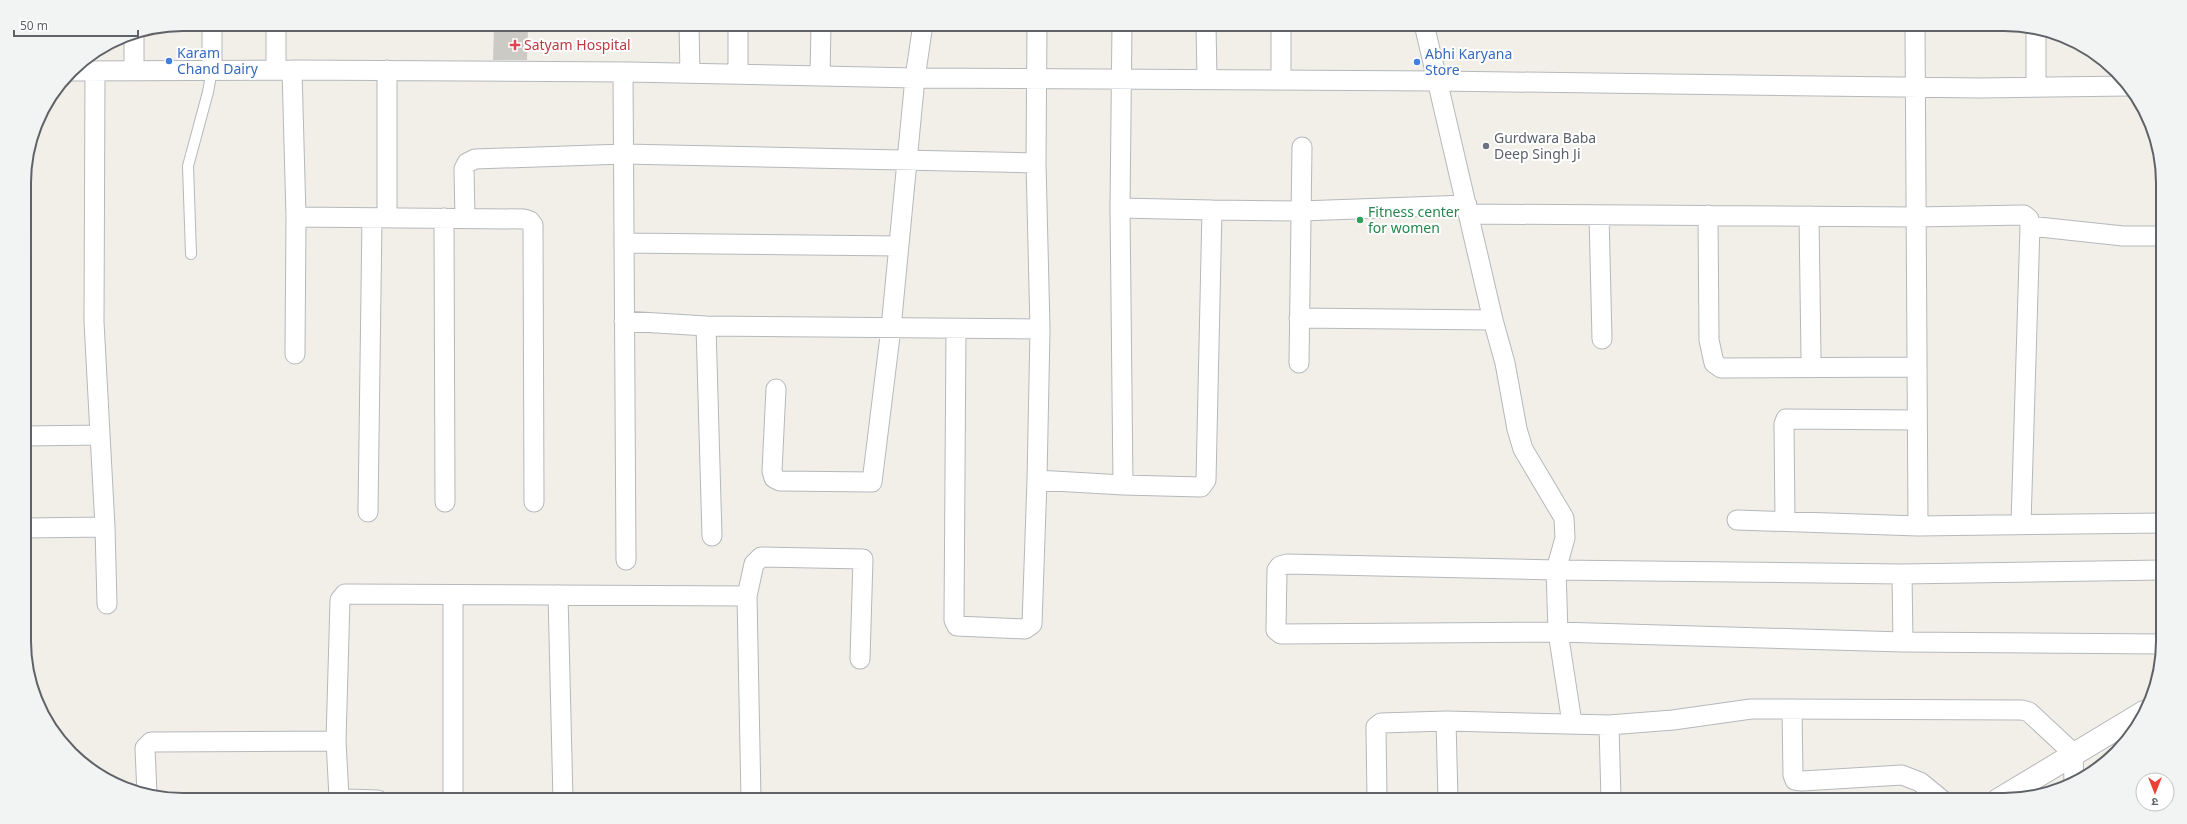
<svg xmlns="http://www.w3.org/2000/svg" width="2187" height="824" font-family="'Noto Sans','Noto Sans Devanagari',sans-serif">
	<rect width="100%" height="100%" fill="#f1efe8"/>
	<path fill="#cccac5" d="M494 25 528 26 527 60H493Z"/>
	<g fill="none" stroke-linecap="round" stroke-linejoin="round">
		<g stroke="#b5b8bc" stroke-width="12">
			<path id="service" d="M191 254 188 166 208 92 212 70"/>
		</g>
		<g stroke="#b5b8bc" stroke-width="21">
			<path id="minor" d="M212 24V70
				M689 24 690 73
				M738 24V74
				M1206 24 1207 79
				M1281 24V80
				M1915 24 1918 526
				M134 34V71
				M276 70V24
				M387 70V218
				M72 71 292 70
				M95 71 94 322 105 527 107 604
				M623 72 626 560
				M820 76 821 24
				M2036 87V29
				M1036 163 1037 24
				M1120 208 1212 210 1206 480 1201 487 1123 485 1120 208 1122 24
				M1212 210 1301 211 1467 205
				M1469 214 1916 217 2024 215 2029 219 2030 226 2021 524
				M1599 215 1602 339
				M1708 215 1709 340 1714 363 1721 368 1917 367
				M1809 216 1811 357
				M444 218 445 502
				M465 218 464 169 467 163 475 159 624 154 1036 163 1040 329 1037 480 1123 485
				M2030 226 2123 236H2162
				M624 243 899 246
				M1299 318 1493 320 1424 24
				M1493 320 1505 363 1517 429 1523 449 1564 518 1565 538 1556 570 1558 632 1572 723
				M624 321 706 326 1040 329
				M706 326 712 536
				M956 329 954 620 957 626 1025 629 1032 624 1037 480
				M295 354 296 217
				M1299 363 1302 147
				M776 389 772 471 774 478 780 481 872 482 891 328 915 78 923 24
				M26 436 100 435
				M534 502 533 225 530 221 524 219 296 217 292 70 629 72 915 78 1438 81 1981 88 2128 86
				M368 512 372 218
				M1737 520 1918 526 2163 523
				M1785 521 1784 424 1786 419 1917 420
				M26 528 105 527
				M1902 574 1903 642
				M558 595 563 800
				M453 596V800
				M747 596 754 564 761 557 863 559 860 659
				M2162 644 1903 642 1558 632 1281 634 1276 630 1277 570 1280 566 1287 564 1556 570 1902 574 2163 570
				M1792 709 1793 775 1795 780 1802 781 1902 775 1920 782 1942 800
				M1446 721 1448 800
				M1609 725 1611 800
				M336 741 340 600 345 594 747 596 751 800
				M147 794 145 748 151 742 336 741 339 797 346 799 378 800
				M1377 800 1376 727 1381 723 1446 721 1609 725 1673 720 1751 709 2022 710 2029 712 2073 753 2074 782"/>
		</g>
		<g stroke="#b5b8bc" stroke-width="24">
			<path id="tertiary" d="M1998 800 2144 712"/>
		</g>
		<use href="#service" stroke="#fff" stroke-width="10"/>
		<use href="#minor" stroke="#fff" stroke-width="19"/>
		<use href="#tertiary" stroke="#fff" stroke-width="22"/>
	</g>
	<path fill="#e0444e" stroke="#fff" stroke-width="1.5" d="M513 39h4v4h4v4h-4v4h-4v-4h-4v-4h4z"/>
	<g fill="#3f7fe0" stroke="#fff" stroke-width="1.5">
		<circle cx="169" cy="61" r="4"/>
		<circle cx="1417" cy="62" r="4"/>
	</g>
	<circle fill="#6b7280" stroke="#fff" stroke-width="1.5" cx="1486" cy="146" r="4"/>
	<circle fill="#2e9e5b" stroke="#fff" stroke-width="1.5" cx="1360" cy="220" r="4"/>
	<g text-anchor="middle" stroke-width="4" stroke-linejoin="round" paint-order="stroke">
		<g font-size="14" fill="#be3a42" stroke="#fff" text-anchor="start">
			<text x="524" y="50">Satyam Hospital</text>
		</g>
		<g font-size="14" fill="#366cbe" stroke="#fff" text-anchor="start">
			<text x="177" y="58">Karam<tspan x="177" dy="16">Chand Dairy</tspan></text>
			<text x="1425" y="59">Abhi Karyana<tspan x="1425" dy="16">Store</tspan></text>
		</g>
		<g font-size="14" fill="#5b616d" stroke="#fff" text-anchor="start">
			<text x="1494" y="143">Gurdwara Baba<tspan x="1494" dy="16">Deep Singh Ji</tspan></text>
		</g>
		<g font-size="14" fill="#27864d" stroke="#fff" text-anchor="start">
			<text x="1368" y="217">Fitness center<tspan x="1368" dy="16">for women</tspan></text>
		</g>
	</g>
	<path d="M0 0H2187V824H0ZM183 31H2004A152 152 0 0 1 2156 183V641A152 152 0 0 1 2004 793H183A152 152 0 0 1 31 641V183A152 152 0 0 1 183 31Z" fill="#f2f3f3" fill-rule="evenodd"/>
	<path fill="none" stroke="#5f6368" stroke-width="2" d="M183 31H2004A152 152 0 0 1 2156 183V641A152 152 0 0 1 2004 793H183A152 152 0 0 1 31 641V183A152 152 0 0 1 183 31Z"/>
	<g transform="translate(2155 792) rotate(180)"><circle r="19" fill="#ffffff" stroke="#bfc1c3"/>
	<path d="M0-3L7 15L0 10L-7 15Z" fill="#ea4335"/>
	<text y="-6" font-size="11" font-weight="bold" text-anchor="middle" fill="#5f6368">उ</text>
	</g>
	<path d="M14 30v6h124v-6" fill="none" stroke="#5f6368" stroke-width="2"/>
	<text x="20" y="30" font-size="12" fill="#5f6368" stroke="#ffffff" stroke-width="3" paint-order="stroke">50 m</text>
</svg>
